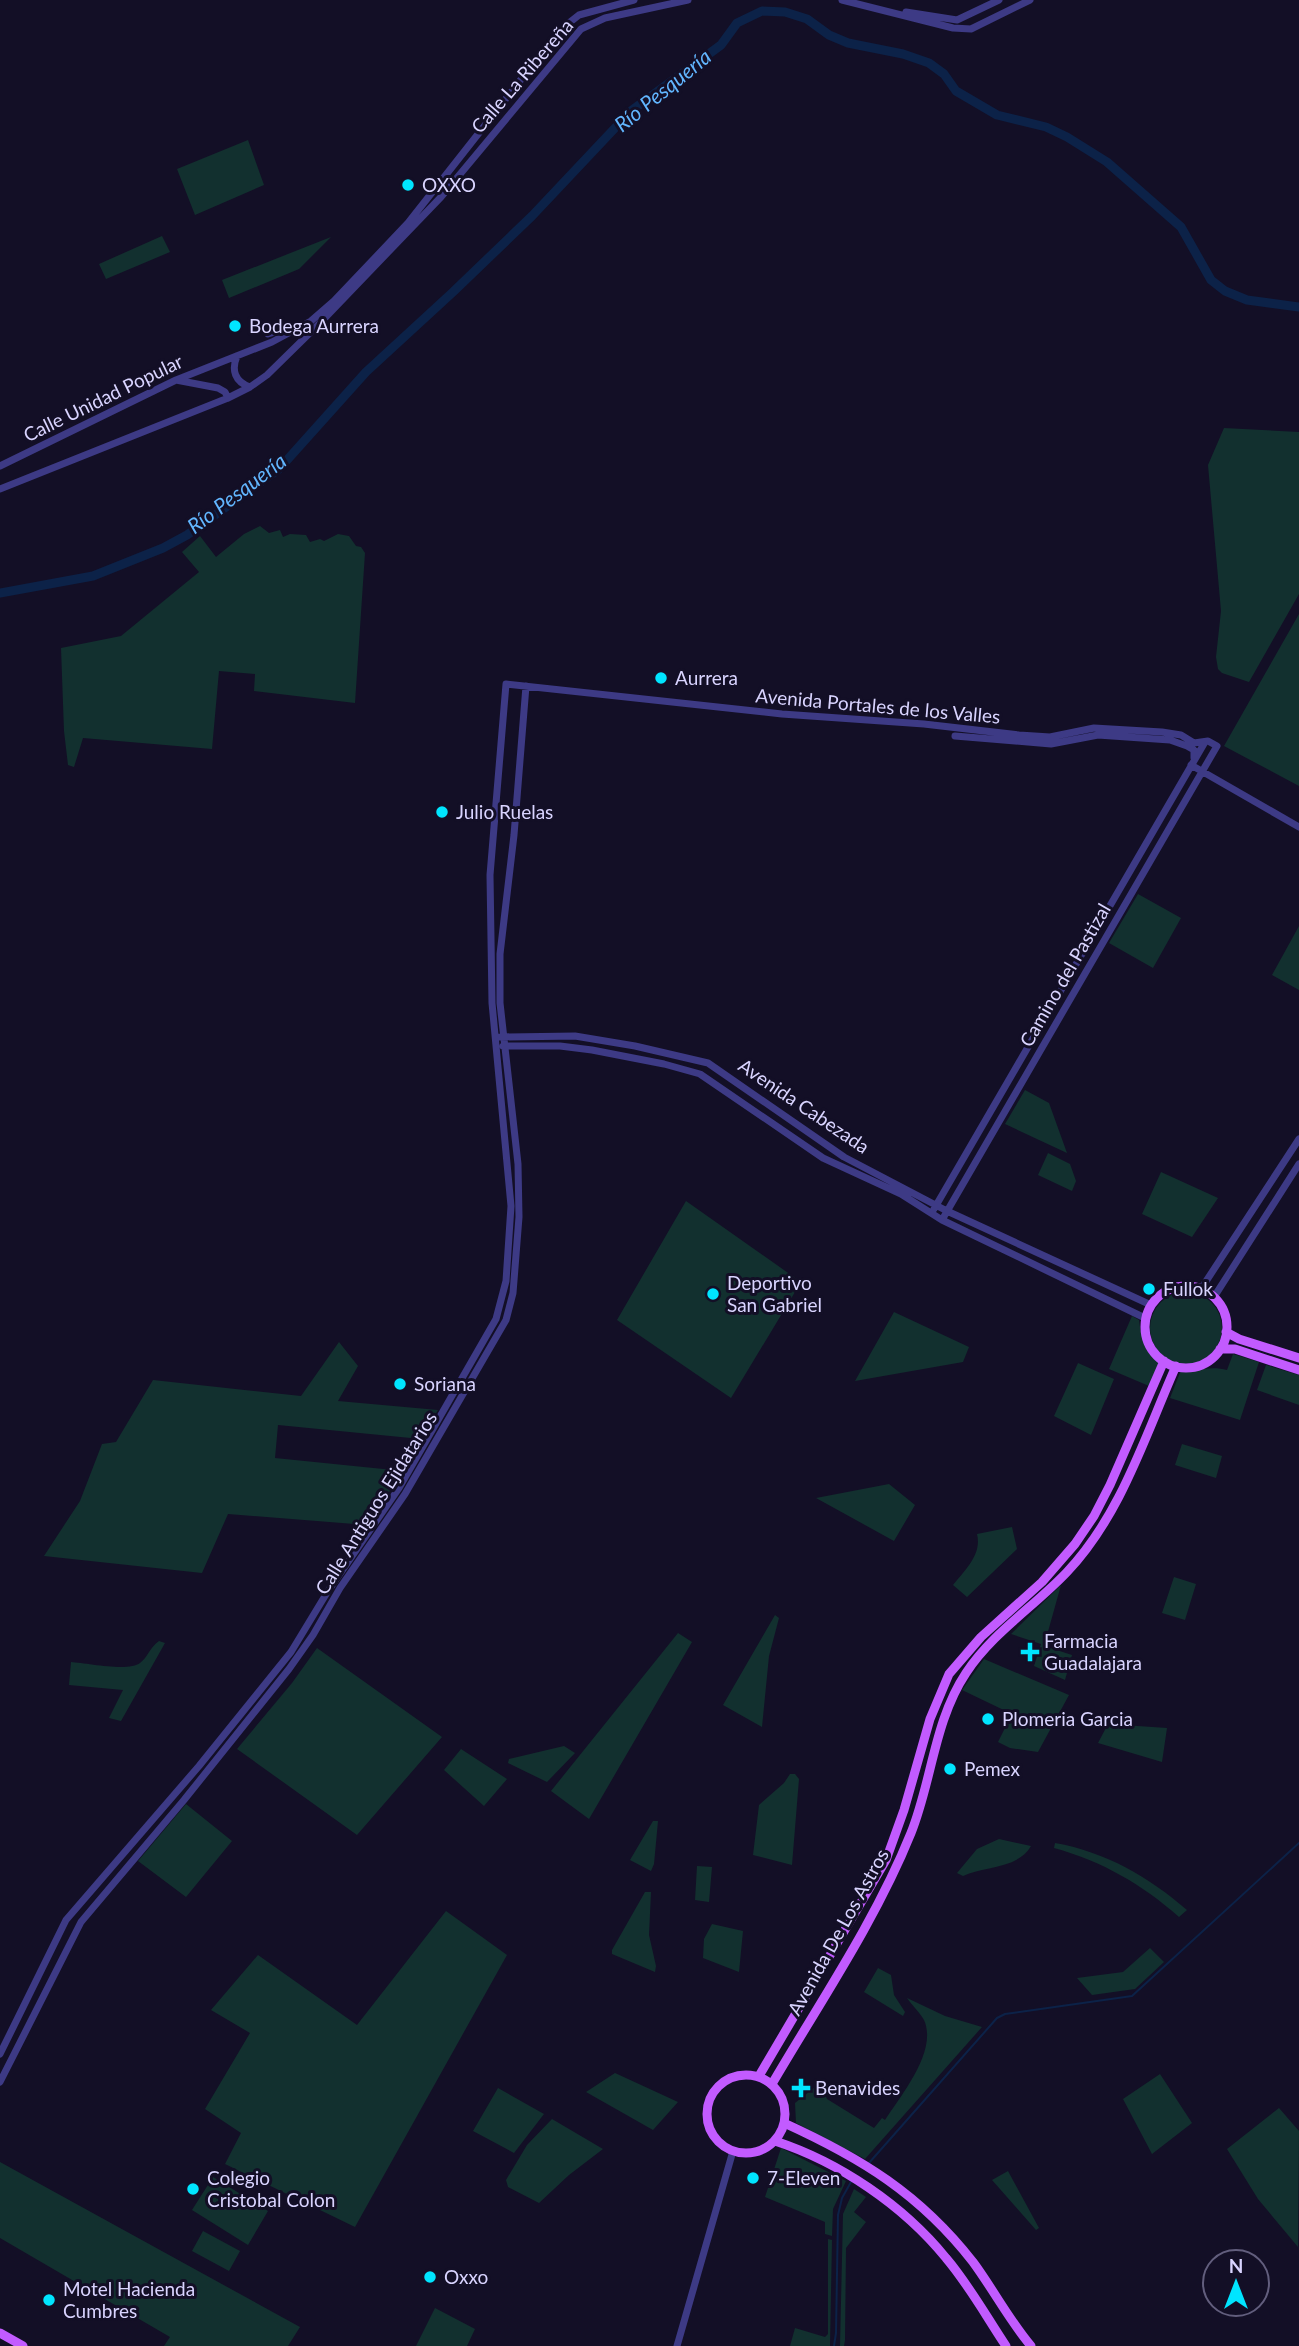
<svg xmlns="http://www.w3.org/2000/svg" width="1299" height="2346" font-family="Lato,sans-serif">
	<rect width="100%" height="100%" fill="#130f26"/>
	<path fill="#12302f" d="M248 140 264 185 195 215 177 169Z
		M162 236 170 252 106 279 99 264Z
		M331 237 299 269 229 298 222 280Z
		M1224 428 1299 432V594L1249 682 1222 673 1218 669 1216 657 1221 611 1208 465Z
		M260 526 269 533 280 530 283 537 290 534 306 535 310 542 320 539 324 541 338 534 349 536 356 546 361 547 365 553 355 703 254 691 255 674 219 671 212 749 83 738 74 767 68 765 64 731 61 648 121 636 199 572 182 552 200 536 216 557 244 534Z
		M1299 614V786L1224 746Z
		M1138 894 1181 918 1153 968 1109 943Z
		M1299 926V990L1272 975Z
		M1025 1090 1049 1103 1067 1153 1005 1124Z
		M1048 1153 1070 1164 1076 1181 1072 1191 1038 1175Z
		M1161 1172 1218 1198 1192 1237 1142 1214Z
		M686 1201 801 1282 731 1398 617 1320Z
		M1150 1328a36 36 0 1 1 72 0a36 36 0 1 1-72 0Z
		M894 1312 969 1347 963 1362 855 1381Z
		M1132 1316 1139 1320C1141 1338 1146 1351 1159 1363L1149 1386 1109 1369Z
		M339 1342 358 1366 338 1401 438 1410 421 1439 278 1425 275 1458 403 1471 367 1525 228 1514 202 1573 44 1556 80 1501 102 1444 116 1442 153 1380 301 1396Z
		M1233 1354 1259 1362 1240 1420 1170 1398 1181 1370C1199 1372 1210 1365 1227 1370Z
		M1078 1363 1114 1379 1091 1435 1054 1416Z
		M1266 1365 1299 1375V1405L1257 1390Z
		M1182 1444 1222 1456 1216 1478 1175 1465Z
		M889 1484 915 1505 894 1541 816 1498Z
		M1012 1527 1017 1549 967 1597 953 1585C966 1569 982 1554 977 1534Z
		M1174 1577 1196 1584 1185 1620 1162 1613Z
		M1061 1585 1044 1646 1072 1655 1065 1680 1034 1666 1041 1644 1011 1634Z
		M775 1615 779 1618 769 1656 762 1727 723 1705Z
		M678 1633 692 1642 589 1819 551 1791Z
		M159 1641 165 1643 121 1721 109 1718 123 1690 69 1685 71 1662C86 1663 129 1672 140 1663 148 1657 150 1647 159 1641Z
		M317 1648 442 1737 357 1835 237 1749 292 1683Z
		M984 1659 1069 1695 1038 1752 1010 1748 998 1742 1012 1714 962 1690Z
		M1108 1724 1167 1728 1162 1762 1098 1743Z
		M564 1746 575 1753 547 1782 508 1763 509 1759Z
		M461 1749 507 1779 484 1806 444 1770Z
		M790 1774H795L799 1779 792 1865 753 1855 759 1805 784 1783Z
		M186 1804 232 1841 186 1897 138 1861Z
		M653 1821H658L654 1864 651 1871 630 1860Z
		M999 1839 1031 1846C1018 1869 984 1866 963 1876L957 1873 977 1849Z
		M1055 1843C1106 1852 1149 1877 1187 1910L1179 1917C1143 1885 1102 1861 1054 1848Z
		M697 1866 712 1867 709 1902 695 1900Z
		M645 1892H651L649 1935 656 1966 655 1972 612 1954V1950Z
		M446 1911 507 1955 355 2227 225 2164 241 2133 205 2109 250 2033 211 2010 258 1955 357 2025Z
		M712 1924 743 1931 739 1972 703 1958 704 1939Z
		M1150 1948 1164 1962 1135 1989 1092 1995 1077 1978 1123 1972Z
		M878 1968 891 1975 894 1995 905 2012 903 2016 864 1992Z
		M907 1998 945 2016 982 2027 865 2159 796 2123 795 2103 820 2083 827 2099 874 2128 882 2118 885 2120C901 2095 938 2051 924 2020 920 2013 912 2005 907 1998Z
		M615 2073 678 2102 653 2130 586 2092Z
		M1160 2074 1192 2123 1152 2154 1123 2099Z
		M498 2088 544 2114 514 2153 473 2131Z
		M1279 2108 1299 2131 1298 2247 1258 2199 1227 2149Z
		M552 2119 603 2149 569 2175 539 2203 508 2187 506 2180 527 2145Z
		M781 2148 846 2181 833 2209 832 2236 825 2234V2222L765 2197Z
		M0 2162 300 2327 288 2346H164L170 2337 0 2238Z
		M1008 2171 1039 2228 1036 2230 992 2180Z
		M213 2177 268 2211 248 2245 192 2210Z
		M854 2189 866 2197 854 2212 866 2222 846 2248 845 2340 844 2346H840L843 2214Z
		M203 2231 240 2251 229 2271 192 2251Z
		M828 2239 832 2240 830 2346H790L795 2328 825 2337 828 2334Z
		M435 2308 475 2329 467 2346H416Z"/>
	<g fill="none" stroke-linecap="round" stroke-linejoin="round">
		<path stroke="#0c2248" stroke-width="2" d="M869 2163 997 2018 1005 2014 1132 1996 1299 1843
			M834 2346 836 2333 838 2215 842 2198 851 2182"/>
		<path stroke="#0c2248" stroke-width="9" d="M0 593 93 576 163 548 187 535 279 469 366 372 453 292 532 216 631 111 721 45 737 23 762 11 785 12 807 19 829 35 848 43 903 54 929 63 944 74 956 91 997 115 1046 127 1067 137 1107 162 1181 227 1211 280 1225 291 1247 300 1299 307"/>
		<path stroke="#3d3a85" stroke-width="7" d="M842 0 953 28 971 29 1030 0
			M906 12 957 20 999 0
			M268 334 295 326
			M237 356C231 370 235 382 250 387
			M176 380 218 388 225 392 228 398
			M0 466 176 380 272 342 311 321 334 301 408 223 560 30 579 15 634 0
			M0 489 228 398 250 387 267 375 320 323 441 197 581 29 605 18 688 0
			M955 736 1051 744 1098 735 1170 740 1187 746 1194 750V758
			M1191 765 1299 827
			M500 1037 575 1036 635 1046 708 1063 844 1157 947 1211 1151 1305
			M503 1046H560L592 1050 664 1064 700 1074 823 1158 901 1194 942 1220 1145 1318
			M934 1209 1205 742
			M1201 1289 1299 1139
			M1214 1297 1299 1164
			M0 2054 66 1920 199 1766 291 1652 328 1591 399 1488 496 1319 506 1281 511 1206 492 1003 490 875 506 684 782 714 924 724 1019 735 1050 737 1094 728 1162 732 1181 735 1194 743 1208 741 1217 746 942 1220
			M0 2082 81 1922 184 1800 289 1669 313 1635 340 1588 405 1494 506 1320 513 1293 519 1217 518 1164 500 1003V954L514 835 526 686
			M677 2346 733 2151"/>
		<path stroke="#c25bff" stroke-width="9" d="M1145 1327a41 41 0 1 1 82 0a41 41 0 1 1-82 0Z
			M1226 1332 1239 1339 1299 1358
			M1220 1349H1235L1299 1370
			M707 2114a39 39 0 1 1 78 0a39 39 0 1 1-78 0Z
			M759 2076 886 1860 904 1810 930 1719 949 1674 981 1637 1042 1582 1075 1544 1094 1516 1110 1485 1164 1361
			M772 2084C820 2002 875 1922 911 1833 932 1781 934 1721 966 1673 992 1633 1035 1606 1067 1572 1121 1515 1145 1436 1176 1366
			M784 2123C861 2158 920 2194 973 2262 993 2289 1009 2320 1031 2346
			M775 2141C839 2162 903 2205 946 2258 969 2285 986 2316 1006 2346
			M0 2333 23 2346"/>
	</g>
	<g fill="#00e5ff" stroke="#130f26" stroke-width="2.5">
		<circle cx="408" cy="185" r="7"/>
		<circle cx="235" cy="326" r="7"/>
		<circle cx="661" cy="678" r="7"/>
		<circle cx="442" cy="812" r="7"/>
		<circle cx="1149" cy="1289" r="7"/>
		<circle cx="713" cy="1294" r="7"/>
		<circle cx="400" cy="1384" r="7"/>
		<path d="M1026.5 1641.5h7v7h7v7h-7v7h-7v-7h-7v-7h7z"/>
		<circle cx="988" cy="1719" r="7"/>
		<circle cx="950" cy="1769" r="7"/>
		<path d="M797.5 2077.5h7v7h7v7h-7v7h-7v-7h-7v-7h7z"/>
		<circle cx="753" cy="2178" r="7"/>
		<circle cx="193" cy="2189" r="7"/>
		<circle cx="430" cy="2277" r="7"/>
		<circle cx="49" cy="2300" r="7"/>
	</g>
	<g text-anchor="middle" stroke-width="6" stroke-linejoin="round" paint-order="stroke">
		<g font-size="19" fill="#d9d4ff" stroke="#130f26">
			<text transform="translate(522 76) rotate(-49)" y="7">Calle La Ribereña</text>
			<text transform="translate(103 398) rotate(-26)" y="7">Calle Unidad Popular</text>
			<text transform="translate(878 706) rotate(5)" y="7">Avenida Portales de los Valles</text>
			<text transform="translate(1065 975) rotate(-60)" y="7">Camino del Pastizal</text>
			<text transform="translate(804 1106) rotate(34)" y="7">Avenida Cabezada</text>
			<text transform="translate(376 1503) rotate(-58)" y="7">Calle Antiguos Ejidatarios</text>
			<text transform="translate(838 1932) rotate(-61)" y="7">Avenida De Los Astros</text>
		</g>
		<g font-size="19" fill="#d9d4ff" stroke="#130f26" text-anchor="start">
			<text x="422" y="192">OXXO</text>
			<text x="249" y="333">Bodega Aurrera</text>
			<text x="675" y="685">Aurrera</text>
			<text x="456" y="819">Julio Ruelas</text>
			<text x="727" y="1290">Deportivo<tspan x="727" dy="22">San Gabriel</tspan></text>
			<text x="1163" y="1296">Fullok</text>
			<text x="414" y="1391">Soriana</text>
			<text x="1044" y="1648">Farmacia<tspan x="1044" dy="22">Guadalajara</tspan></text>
			<text x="1002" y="1726">Plomeria Garcia</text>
			<text x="964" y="1776">Pemex</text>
			<text x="815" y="2095">Benavides</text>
			<text x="207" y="2185">Colegio<tspan x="207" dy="22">Cristobal Colon</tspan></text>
			<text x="767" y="2185">7-Eleven</text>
			<text x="444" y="2284">Oxxo</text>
			<text x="63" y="2296">Motel Hacienda<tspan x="63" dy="22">Cumbres</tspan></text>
		</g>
		<g font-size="21" font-style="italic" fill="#62b6ff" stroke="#130f26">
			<text transform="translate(663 91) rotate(-39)" y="7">Río Pesquería</text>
			<text transform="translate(237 494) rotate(-37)" y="7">Río Pesquería</text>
		</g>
	</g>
	<g transform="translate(1236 2283)"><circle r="33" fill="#130f26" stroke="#625e7d" stroke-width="2"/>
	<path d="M0-5L12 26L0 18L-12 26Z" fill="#00e5ff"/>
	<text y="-10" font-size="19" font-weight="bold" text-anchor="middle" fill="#d9d4ff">N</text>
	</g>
</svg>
